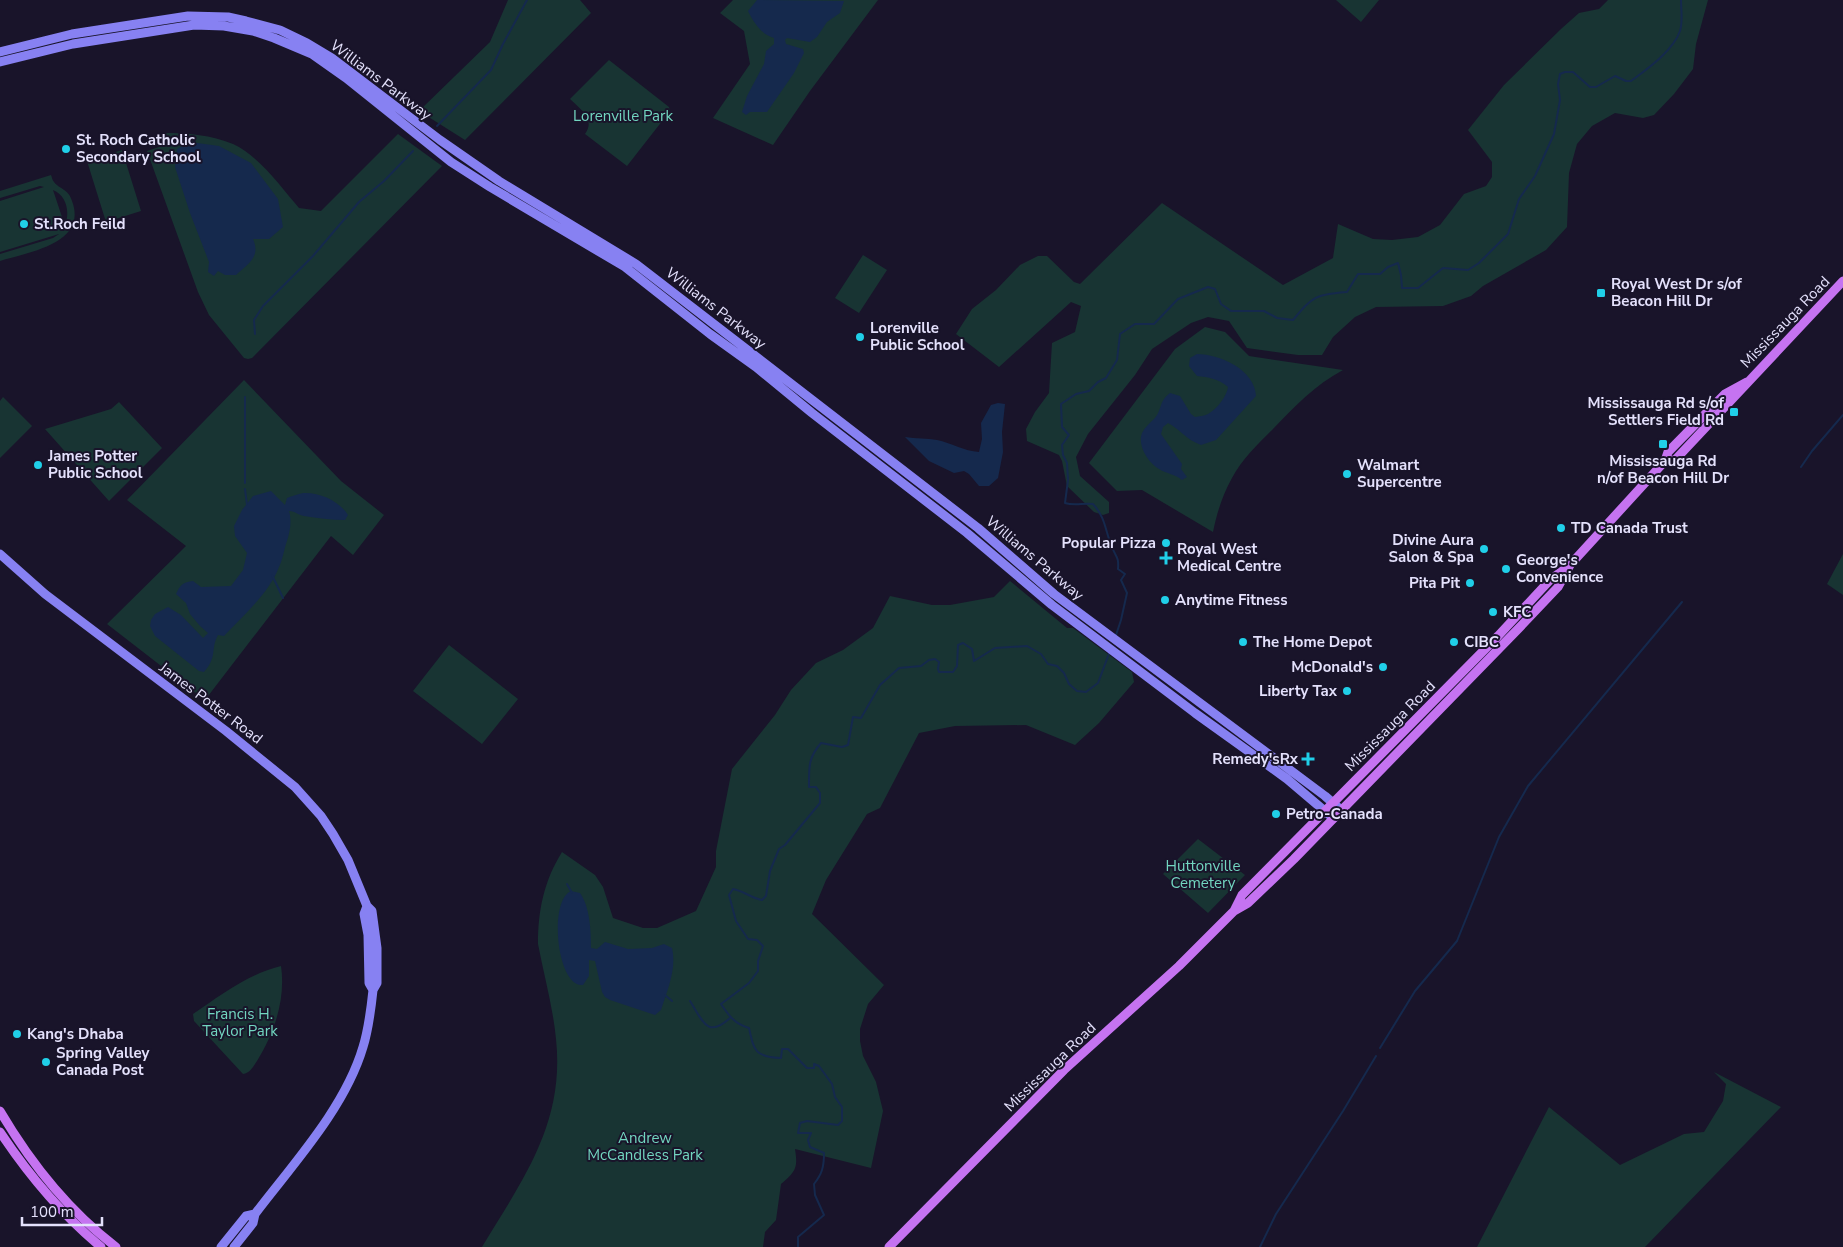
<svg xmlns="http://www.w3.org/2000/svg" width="1843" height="1247" font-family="'Nunito Sans',sans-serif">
	<rect width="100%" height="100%" fill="#19142a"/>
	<path fill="#183433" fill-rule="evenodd" d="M508 0H580L591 13 465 140 419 111 490 42Z
		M733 0H878L810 91 773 145 713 118 750 64 744 31 720 13Z
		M1336 0H1379L1361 22Z
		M1608 0H1708L1696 44 1693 69 1674 94 1654 115 1643 118 1615 113 1592 126 1577 144 1569 173 1567 227 1546 250 1483 286 1471 296 1443 306 1376 307 1355 317 1333 337 1322 355H1298L1247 348 1229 321 1208 317 1191 323 1152 349 1135 375 1088 434 1076 457 1080 476 1109 502V513L1103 515 1094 512 1067 486 1062 461 1059 455 1027 441 1026 429 1035 412 1049 393 1052 343 1075 332 1081 306 1071 302 999 367 956 334 972 309 996 290 1020 265 1038 256H1047L1074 282 1080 284 1162 203 1283 285 1333 258 1338 224 1373 239 1392 240 1418 237 1440 225 1464 194 1486 186 1492 177V162L1468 130 1504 85 1561 29 1579 13 1599 9Z
		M609 60 669 107 670 111 627 166 585 134C596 119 580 109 570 99Z
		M165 133C188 133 211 135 233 144 259 156 281 187 299 208L321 211 398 134 442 166 252 358 248 359 244 358 209 315 198 292 147 151 168 144Z
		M122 150 141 211 106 222 87 161Z
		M51 175C52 177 52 180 54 182 60 190 68 188 72 201 88 244 28 252 0 261V254L53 238 59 234 0 252V201L44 187 40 186 0 198V191ZM53 190C67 196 70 212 65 226Z
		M863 255 887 270 859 313 835 298Z
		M1205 327 1225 332 1249 356 1343 370C1315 385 1295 406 1273 429 1258 444 1242 459 1232 478 1222 496 1217 513 1213 532L1142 490 1117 491 1089 463 1175 349Z
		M244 380 341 481 384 515 353 555 331 536 205 700 107 624 186 546 127 500Z
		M3 397 32 426 0 458V401Z
		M119 402 162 448 109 501 45 429 111 409Z
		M1843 554V595L1827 584Z
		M1010 581 1067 628H1073L1132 672 1134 682 1099 723 1075 745 1026 725 955 726 919 733 880 808 867 814 826 880 812 914 884 985 868 1004 860 1029V1041L863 1056 876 1082 883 1111 871 1168 795 1149C798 1168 796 1171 781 1184L776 1220 765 1232 763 1247H482C523 1179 565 1123 556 1039 553 1007 544 976 538 944 538 910 544 881 562 852L595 875 603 887 613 918 643 928H657L696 911 716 867V851L732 769 775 715 791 690 816 663 843 650 873 628 890 596 932 605H950L994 597Z
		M449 645 518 699 482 744 413 691Z
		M1198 839 1245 875 1208 913 1163 874Z
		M281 966C286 999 274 1034 257 1061 253 1067 250 1073 243 1074L194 1021 193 1014C221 995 248 974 281 966Z
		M1714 1072 1781 1107 1645 1247H1477L1549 1107 1620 1165 1684 1134 1704 1132 1723 1101 1726 1084Z"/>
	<path fill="#15294d" d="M757 0 844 1 840 13 827 22 817 37 810 42 787 38 785 40 786 44 803 49 804 53 794 73 767 112H750L746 115 742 112 747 96 764 64 766 51 774 44V38C761 34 754 23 748 11Z
		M190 142 219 146 251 163 278 199 283 227 269 239H253C261 257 248 264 236 275H225L218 271 214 276 208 272 209 262 190 213 175 167 177 149Z
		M1197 354C1220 354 1255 370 1256 396L1216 440 1201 445C1185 439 1180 429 1168 423L1163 427 1161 434 1182 464 1181 469 1187 477 1182 480C1175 474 1167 474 1159 469 1148 463 1137 445 1142 433 1145 427 1150 423 1154 419 1163 409 1158 402 1170 393L1180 396 1191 414 1195 417C1199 416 1204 416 1208 414 1217 409 1227 396 1228 387 1219 379 1208 377 1197 376L1189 366 1190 358Z
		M998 403 1005 404 1002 432 1003 452 998 478 989 486H979L969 474 964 471 954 473 929 461 905 437C916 439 927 438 937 440 951 443 964 451 979 452L982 439 981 423 991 405Z
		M271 491 285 505 287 498C292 496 298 494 303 493 320 492 339 501 348 515L345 520C331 520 317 518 304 516 298 515 295 511 289 511 292 521 290 531 287 541 284 549 283 559 279 567 269 593 243 616 224 636L218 635C210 650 218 656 204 672L199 671 155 636 150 626 151 620 155 614 168 607 181 615 203 638 208 633 200 626 190 614 186 603 176 594C180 585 183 582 193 581L201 587 231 586 243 570 247 553 235 536 234 526 242 510 253 496Z
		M571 891 580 893C590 907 591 931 591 948L597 949 605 942 628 949 652 948 664 944 672 948C677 969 667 991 661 1010L655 1015 610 1000 605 997 602 992 595 961 589 960V976L583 985C557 988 548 901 571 891Z"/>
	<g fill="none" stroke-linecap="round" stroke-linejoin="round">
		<path stroke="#15294d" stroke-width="2" d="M437 126 491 70 503 44 527 0
			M255 334 254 320 263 306 313 256 359 202 384 181 413 151
			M1801 467 1812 451 1843 415
			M245 483V397
			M245 489 247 505
			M272 575 283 598
			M1116 635 1121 620 1127 593 1121 580 1125 574 1118 569C1119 556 1116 558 1112 547 1105 531 1106 518 1093 504 1083 503 1074 506 1065 503L1068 480 1067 463 1063 455 1062 445 1069 435 1062 427 1061 404 1076 394 1089 391 1098 382 1106 378 1117 360 1120 334 1135 324H1154L1178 299 1208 287 1215 289 1221 304 1231 311H1264L1277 318 1293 320C1314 295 1315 295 1347 292L1358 274H1380L1388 267 1398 263 1401 275 1402 288H1418L1443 268 1468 270 1479 263 1508 234 1519 199 1535 176 1554 134 1560 100 1558 84 1560 74 1565 72H1573L1590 87H1596L1615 76 1626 81H1631C1647 69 1673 51 1680 31 1683 22 1681 10 1681 0
			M567 884 572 893
			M665 995 672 1001
			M690 1001C703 1021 707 1039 730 1018
			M1380 1048 1415 991 1457 941 1499 837 1528 786 1682 602
			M798 1247V1237L824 1215 815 1195 814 1184C822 1174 824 1167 824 1153L810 1147 808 1140 811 1133H798L800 1123 807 1121 838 1125 842 1121V1107L835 1097 832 1084 819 1066 814 1064V1068H807L788 1049H782L781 1058C755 1057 754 1051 749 1028 735 1024 729 1016 721 1004L749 983 758 971V961L763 946 757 940 748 939 736 921 729 895 733 889C744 891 751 898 762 900L766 896 770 871 779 849 785 845 820 803V793L816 787H809C809 767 808 758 821 743L842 747 848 745 853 717 861 718 880 685 899 668 921 666 929 660 935 659 939 662 938 669 939 672H953L957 666 958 645 963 643 972 649 974 661 995 648 1027 646 1041 654 1048 664 1057 666 1064 673 1069 684 1077 691 1086 692 1098 683 1110 651
			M1260 1247 1276 1214 1343 1111 1376 1056"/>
		<path stroke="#8781f2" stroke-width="9" d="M0 52 72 34 188 16 228 17 246 21 280 30 307 43 332 58 440 140 499 181 636 264 978 528 1054 594 1325 796 1341 810
			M0 62 73 44 194 25 224 26 253 31 274 38 312 54 346 78 451 162 490 187 625 267 710 334 756 367 812 413 967 533 1052 605 1195 713 1287 779 1333 818
			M0 554 45 594 226 731 295 787 321 816 333 834 348 860 367 906 372 911 377 948V983L373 990
			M367 906 364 914 368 935 369 983 373 990
			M221 1247 246 1216 255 1214
			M234 1247 253 1223 255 1214C293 1164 345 1108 363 1047 369 1028 371 1009 373 990"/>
		<path stroke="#c573f1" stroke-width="9" d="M1665 461 1675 460 1843 281
			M1234 911 1242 895 1498 636 1550 580 1568 567
			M0 1111C30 1162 69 1211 116 1247
			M0 1132C28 1174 61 1214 101 1247
			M889 1247 1064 1070 1179 966 1234 911 1248 903 1294 859 1520 627 1558 587 1570 565 1665 461 1668 452 1725 394 1747 382"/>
	</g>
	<g fill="#20cfe8" stroke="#19142a" stroke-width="2">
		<circle cx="66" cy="149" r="5"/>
		<circle cx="24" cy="224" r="5"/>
		<rect x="1596" y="288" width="10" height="10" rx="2.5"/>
		<circle cx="860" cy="337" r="5"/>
		<rect x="1729" y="407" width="10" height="10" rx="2.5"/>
		<rect x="1658" y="439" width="10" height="10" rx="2.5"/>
		<circle cx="38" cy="465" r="5"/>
		<circle cx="1347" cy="474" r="5"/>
		<circle cx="1561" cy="528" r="5"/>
		<circle cx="1166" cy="543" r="5"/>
		<circle cx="1484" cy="549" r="5"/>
		<path d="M1163.5 550.5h5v5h5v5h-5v5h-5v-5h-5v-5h5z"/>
		<circle cx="1506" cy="569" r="5"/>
		<circle cx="1470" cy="583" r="5"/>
		<circle cx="1165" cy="600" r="5"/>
		<circle cx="1493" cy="612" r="5"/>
		<circle cx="1243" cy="642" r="5"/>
		<circle cx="1454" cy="642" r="5"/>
		<circle cx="1383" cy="667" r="5"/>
		<circle cx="1347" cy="691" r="5"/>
		<path d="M1305.5 751.5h5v5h5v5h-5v5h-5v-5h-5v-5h5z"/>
		<circle cx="1276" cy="814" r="5"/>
		<circle cx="17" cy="1034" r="5"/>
		<circle cx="46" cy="1062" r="5"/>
	</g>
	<g text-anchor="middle" stroke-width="4" stroke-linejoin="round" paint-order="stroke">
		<g font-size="15" fill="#e4e1fc" stroke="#19142a">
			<text transform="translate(381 80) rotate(37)" y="5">Williams Parkway</text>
			<text transform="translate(716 308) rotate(38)" y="5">Williams Parkway</text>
			<text transform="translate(1785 322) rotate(-46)" y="5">Mississauga Road</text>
			<text transform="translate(1035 558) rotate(40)" y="5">Williams Parkway</text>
			<text transform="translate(211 703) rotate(37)" y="5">James Potter Road</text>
			<text transform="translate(1390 726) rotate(-45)" y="5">Mississauga Road</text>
			<text transform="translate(1050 1067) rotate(-44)" y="5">Mississauga Road</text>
		</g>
		<g font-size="15" fill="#72d6c0" stroke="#19142a">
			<text x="623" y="121">Lorenville Park</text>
			<text x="1203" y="871">Huttonville<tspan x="1203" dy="17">Cemetery</tspan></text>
			<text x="240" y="1019">Francis H.<tspan x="240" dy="17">Taylor Park</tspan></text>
			<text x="645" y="1143">Andrew<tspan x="645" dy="17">McCandless Park</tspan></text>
		</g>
		<g font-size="15" font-weight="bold" fill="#e4e1fc" stroke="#19142a" text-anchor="start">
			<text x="76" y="145">St. Roch Catholic<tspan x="76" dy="17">Secondary School</tspan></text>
			<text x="34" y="229">St.Roch Feild</text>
			<text x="1611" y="289">Royal West Dr s/of<tspan x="1611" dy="17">Beacon Hill Dr</tspan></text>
			<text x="870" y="333">Lorenville<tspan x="870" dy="17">Public School</tspan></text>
			<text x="1724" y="408" text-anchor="end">Mississauga Rd s/of<tspan x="1724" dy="17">Settlers Field Rd</tspan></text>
			<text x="48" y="461">James Potter<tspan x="48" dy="17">Public School</tspan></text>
			<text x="1663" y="466" text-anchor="middle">Mississauga Rd<tspan x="1663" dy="17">n/of Beacon Hill Dr</tspan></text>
			<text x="1357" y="470">Walmart<tspan x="1357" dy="17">Supercentre</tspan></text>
			<text x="1571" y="533">TD Canada Trust</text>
			<text x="1474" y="545" text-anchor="end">Divine Aura<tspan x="1474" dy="17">Salon &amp; Spa</tspan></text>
			<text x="1156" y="548" text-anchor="end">Popular Pizza</text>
			<text x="1177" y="554">Royal West<tspan x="1177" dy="17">Medical Centre</tspan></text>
			<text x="1516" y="565">George's<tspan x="1516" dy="17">Convenience</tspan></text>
			<text x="1460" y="588" text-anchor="end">Pita Pit</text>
			<text x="1175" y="605">Anytime Fitness</text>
			<text x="1503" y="617">KFC</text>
			<text x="1253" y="647">The Home Depot</text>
			<text x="1464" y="647">CIBC</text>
			<text x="1373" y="672" text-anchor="end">McDonald's</text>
			<text x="1337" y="696" text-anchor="end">Liberty Tax</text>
			<text x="1298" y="764" text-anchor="end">Remedy'sRx</text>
			<text x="1286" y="819">Petro-Canada</text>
			<text x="27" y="1039">Kang's Dhaba</text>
			<text x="56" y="1058">Spring Valley<tspan x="56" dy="17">Canada Post</tspan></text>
		</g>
	</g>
	<path d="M22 1217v8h80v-8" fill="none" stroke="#e4e1fc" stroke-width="2.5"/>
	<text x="30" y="1217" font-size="15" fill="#e4e1fc" stroke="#19142a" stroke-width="4" paint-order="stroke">100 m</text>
</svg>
